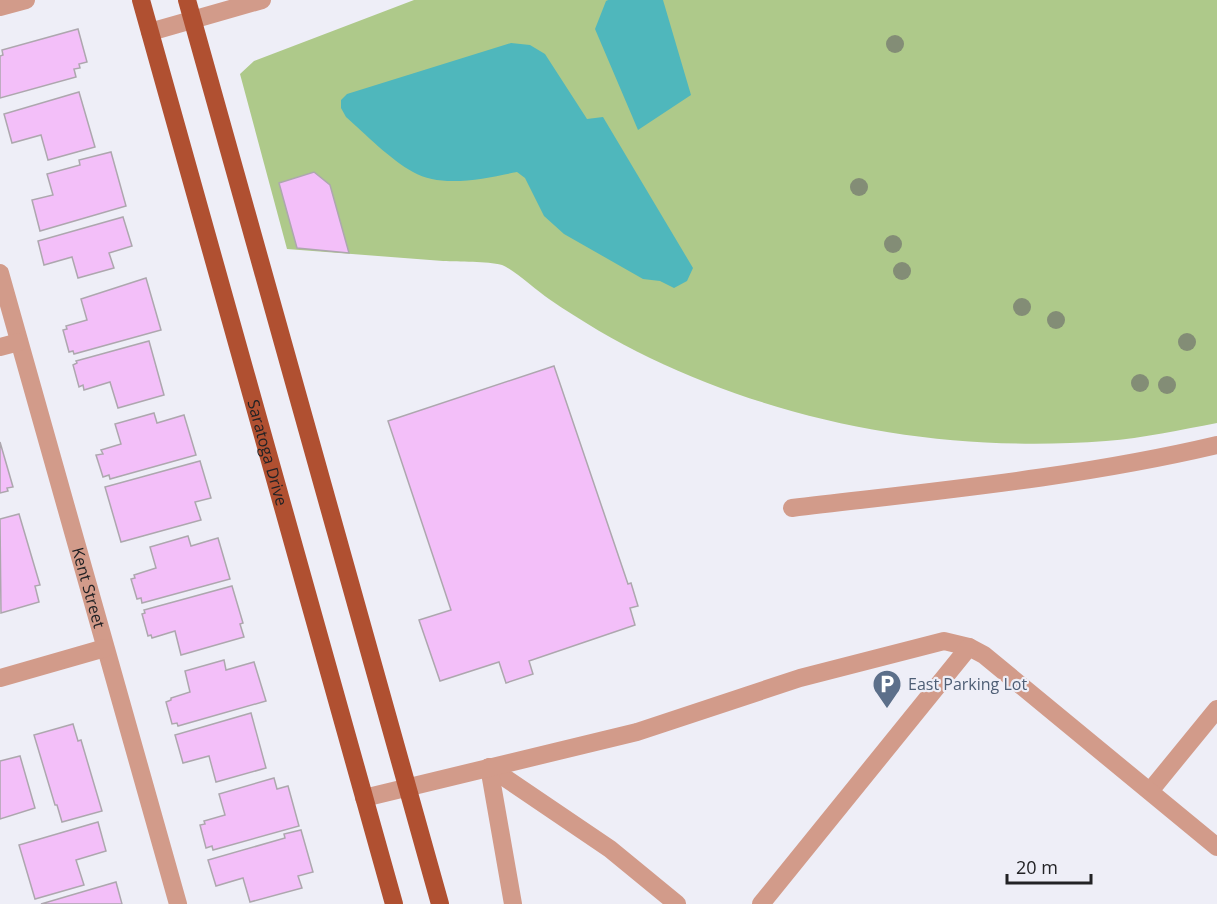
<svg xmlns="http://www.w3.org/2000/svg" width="1217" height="904" font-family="'Open Sans',sans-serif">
	<rect width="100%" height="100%" fill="#eeeef7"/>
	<path fill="#aec98a" d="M414 0H1217V423C1180 430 1144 438 1106 441 950 453 792 426 650 358 615 341 581 321 549 299 537 291 513 269 502 265 487 261 459 262 443 261 391 257 339 253 287 249L240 74 254 61Z"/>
	<path fill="#4fb7bc" d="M608 0H663L691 95 638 130 595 29 606 1Z
		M511 43 530 45 545 54 587 119 603 117 693 268 687 281 674 288 660 281 643 279 564 234 544 216 525 178 517 172C486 178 442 189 413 172 391 160 365 134 346 117L341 108V100L347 94Z"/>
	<path fill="#f3bff9" stroke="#ada7ae" stroke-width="1.5" d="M78 29 87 62 79 64 80 68 74 69 76 77 0 98V56L3 55 2 50Z
		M79 92 95 147 48 160 41 135 12 143 4 114Z
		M111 152 126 206 40 231 32 200 53 195 47 174 80 165 79 160Z
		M314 172 330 185 349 253 297 248 279 183Z
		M123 217 132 246 109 253 114 268 78 278 72 257 44 265 38 241Z
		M146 278 161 330 74 354 73 351 69 352 63 330 67 329 66 326 87 320 81 299Z
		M149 341 164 395 118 408 110 382 84 390 83 385 79 387 73 365 77 363 76 361Z
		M554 366 628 584 631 583 638 606 630 608 635 625 529 661 533 674 506 683 499 662 440 681 419 620 451 610 388 421Z
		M154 413 157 423 184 415 196 455 110 479 109 475 103 477 96 455 103 454 101 450 121 444 115 424Z
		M0 442 13 487 7 488 8 491 0 493Z
		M200 461 211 498 195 502 201 520 121 542 105 487Z
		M19 514 40 585 35 586 39 602 1 613 0 519Z
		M188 536 191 546 218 538 230 579 142 603 141 598 137 599 131 579 135 578 134 575 156 568 150 547Z
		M232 586 243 623 240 624 244 637 181 655 175 631 152 638 151 635 148 636 142 614 145 613 144 610Z
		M224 660 226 670 254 662 266 701 178 726 177 723 172 724 166 702 171 700V698L190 692 185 671Z
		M251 713 266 768 216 782 209 756 183 763 175 735Z
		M73 724 78 741 81 740 102 811 62 822 57 805H55L34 735Z
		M20 756 35 808 0 819V761Z
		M274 778 277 789 288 786 299 826 213 850 212 846 206 848 200 825 205 824 204 821 225 815 219 794Z
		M98 822 106 851 76 860 84 885 35 899 19 845Z
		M301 830 313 872 298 876 302 888 250 902 243 878 216 886 208 860 285 838 284 834Z
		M116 882 122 904H41Z"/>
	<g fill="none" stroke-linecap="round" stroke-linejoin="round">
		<g stroke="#d29b8a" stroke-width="18">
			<path d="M0 7 26 0"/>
			<path d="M150 32 262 0"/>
			<path id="s1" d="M0 273 178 904"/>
			<path d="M0 347 19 342"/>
			<path d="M792 508C934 491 1077 478 1217 445"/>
			<path d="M0 678 105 648"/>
			<path d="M489 767 610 849 677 904"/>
			<path d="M489 767 513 904"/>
			<path d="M1150 791 1217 709"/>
			<path d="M364 798 637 732 800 678 944 641 969 647 984 655 1217 847"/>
			<path d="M761 904 969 647"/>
		</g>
		<g stroke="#b05031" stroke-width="18">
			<path id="s2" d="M141 0 394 904"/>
			<path d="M187 0 440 904"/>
		</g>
	</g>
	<g fill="#838d76">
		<circle cx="895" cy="44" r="9"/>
		<circle cx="859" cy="187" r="9"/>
		<circle cx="893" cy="244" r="9"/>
		<circle cx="902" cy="271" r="9"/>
		<circle cx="1022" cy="307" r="9"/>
		<circle cx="1056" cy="320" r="9"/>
		<circle cx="1187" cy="342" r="9"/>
		<circle cx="1140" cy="383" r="9"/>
		<circle cx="1167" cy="385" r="9"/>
	</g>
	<defs>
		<g id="parking-pin" transform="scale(1.5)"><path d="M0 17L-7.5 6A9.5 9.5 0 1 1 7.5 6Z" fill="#5c6f8a" stroke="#eeeef7"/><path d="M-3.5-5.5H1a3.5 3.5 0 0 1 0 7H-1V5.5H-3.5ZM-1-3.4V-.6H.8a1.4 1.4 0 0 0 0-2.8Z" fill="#fff"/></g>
	</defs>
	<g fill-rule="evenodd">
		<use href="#parking-pin" x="887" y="684"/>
	</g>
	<g text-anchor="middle" stroke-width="4.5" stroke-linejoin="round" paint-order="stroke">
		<g font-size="16" fill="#222225" stroke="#eeeef7">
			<text dy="6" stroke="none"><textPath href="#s2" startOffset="470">Saratoga Drive</textPath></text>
			<text dy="6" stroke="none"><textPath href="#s1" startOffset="327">Kent Street</textPath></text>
		</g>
		<g font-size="16" fill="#4e5e75" stroke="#eeeef7" text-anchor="start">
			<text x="908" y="690">East Parking Lot</text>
		</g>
	</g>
	<path d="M1007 874v9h84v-9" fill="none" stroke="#222225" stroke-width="3"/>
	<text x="1016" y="874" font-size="18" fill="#222225" stroke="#eeeef7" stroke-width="4.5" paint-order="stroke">20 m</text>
</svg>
